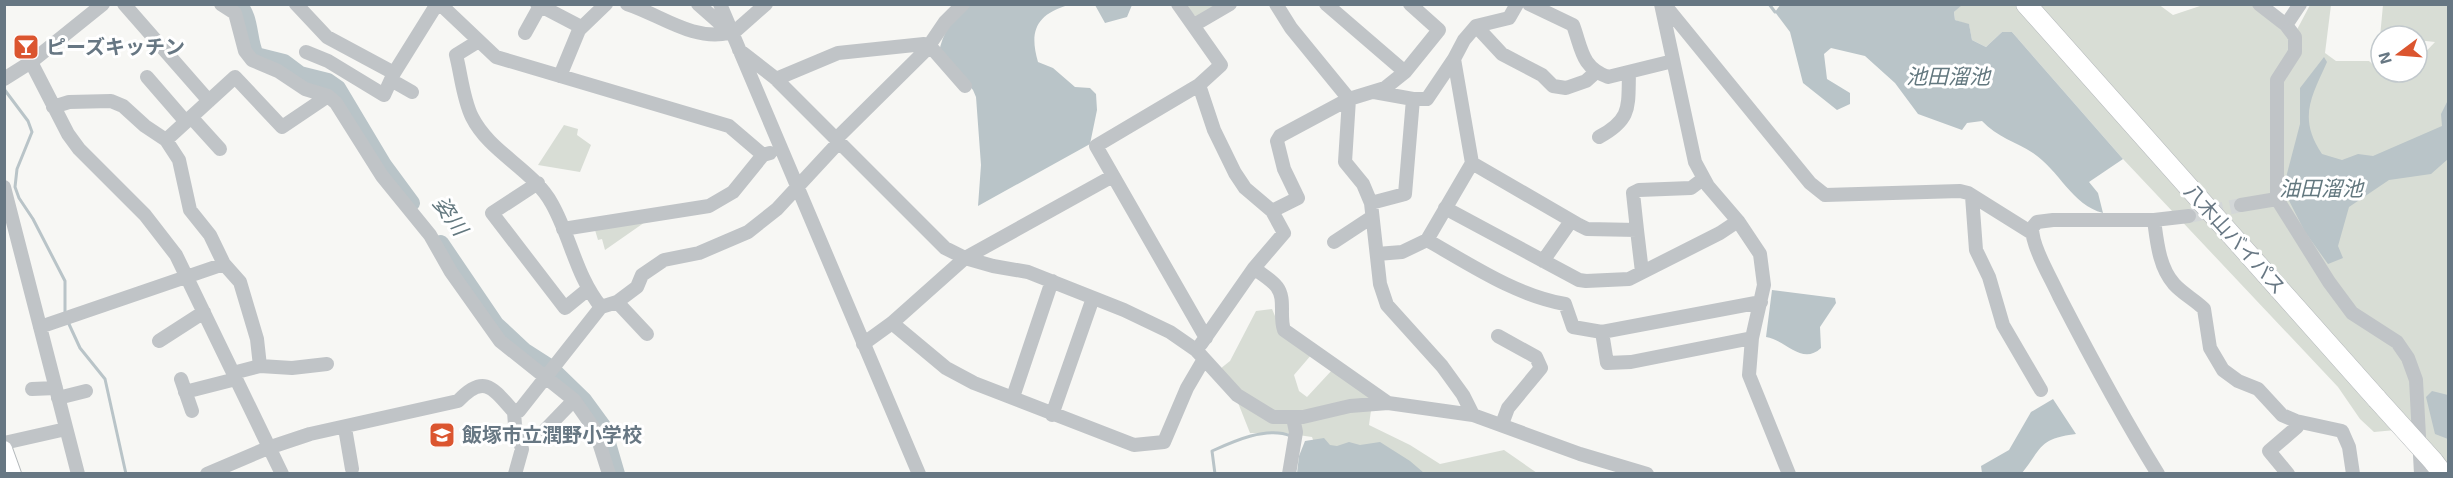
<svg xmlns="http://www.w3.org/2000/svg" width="2453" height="478" font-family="'Exo 2','Noto Sans JP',sans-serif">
	<rect width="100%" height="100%" fill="#f7f7f4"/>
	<path fill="#d8ddd5" d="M1962 4H2158L2173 15 2203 5H2252L2292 39 2310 5H2331L2325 53 2336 61H2369L2388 78 2403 72H2417V61L2435 42 2417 40V36L2380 37 2383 5H2448V473H2427L2417 428 2374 432 2360 419 2338 387 2123 159 2012 32H2002L1986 47 1972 40 1969 25 1955 20 1954 12Z
		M1184 5H1224L1198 19Z
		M564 125 578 129 577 135 591 145 580 172 538 165Z
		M648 220 605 250 602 239 598 240 595 230Z
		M1272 309 1281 330 1312 354 1294 375 1299 391 1307 397 1333 369 1373 396 1369 425 1410 445 1440 464 1504 450 1537 473H1325L1312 437 1284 433H1250L1229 380 1220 369 1230 361 1256 311Z"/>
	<path fill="#b9c4c8" d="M1781 4 1962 5 1954 12 1955 20 1969 24 1972 40 1986 47 2002 32H2012L2123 159 2089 182 2098 193 2103 213C2072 205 2059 170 2033 153 2016 142 1997 137 1982 121L1967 123 1962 130 1918 114 1895 83 1865 56 1831 48 1824 54 1827 79 1850 93V104L1837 110 1803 83 1790 32 1775 12Z
		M968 5H1068C1036 15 1029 31 1038 62L1053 68 1075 87 1090 88 1096 94 1097 110 1090 144 978 206 981 165 976 97 973 90 939 53C942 33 953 18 968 5Z
		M1095 5H1132L1127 17 1105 23Z
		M2324 57 2327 62C2311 98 2298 118 2322 154L2342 160 2358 154 2373 156 2442 126 2441 114 2448 100V159L2431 174 2389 180 2349 207 2338 246 2343 258 2328 264 2305 232 2283 189 2300 124V88Z
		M1772 290 1835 298 1836 303 1820 327 1821 348C1802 366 1786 340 1766 337Z
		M2432 391 2448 395V439L2435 434 2426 397Z
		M2053 399 2076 434C2038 439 2043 447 2022 473H1982L1981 466 2009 450 2031 412Z
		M1324 438 1330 445 1337 446 1349 442 1360 445 1380 442 1410 461 1424 473H1297L1299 456 1305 441Z"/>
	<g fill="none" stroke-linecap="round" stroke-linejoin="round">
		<path stroke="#b9c4c8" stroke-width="3" d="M1769 4 1775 12
			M4 89 28 121 32 132 17 169 15 187 19 198 33 219 65 281V313
			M68 322 80 348 105 379 126 474
			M1215 474 1212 451C1234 441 1267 426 1291 436"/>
		<path stroke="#b9c4c8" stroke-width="16" d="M238 4C252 16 248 39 256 55L284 62 300 74 328 81 338 88 384 165 412 203
			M441 243 496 324 525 351 550 367 584 400 603 426 617 474"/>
		<path stroke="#d3d7d8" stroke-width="14" stroke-dasharray="14 7" stroke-linecap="butt" d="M2189 216 2241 205"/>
		<g stroke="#b3b8bb" stroke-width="18">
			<path id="major" d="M4 449 13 474"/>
		</g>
		<g stroke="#b3b7ba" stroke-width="21">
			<path id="highway" d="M2026 4 2377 399
				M2433 461 2443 474"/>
		</g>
		<path stroke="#c0c4c7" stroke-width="14" d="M124 4 209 101
			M221 4 235 13 245 51 252 60 278 71 305 89 328 96 336 103 382 176 430 235 451 272 500 341 574 400 595 430 609 474
			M296 4 327 37 394 73 437 4
			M440 4 496 57 729 126 763 155
			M537 4 581 27
			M627 4C661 15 692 41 729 33
			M698 4 732 34 766 4
			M720 4 919 474
			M1178 4 1221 65 1199 85 1096 146 1206 338
			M1276 4 1291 28 1349 99 1345 162 1363 184 1371 203 1380 284 1387 305 1442 366 1463 395 1473 415
			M1326 4 1405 72
			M1529 4 1573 25C1582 49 1581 67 1608 77L1673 61
			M1661 4 1695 162 1708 186 1738 221 1760 254 1764 285 1752 338 1749 375 1789 474
			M1664 4 1810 183 1825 195 1960 191 1968 193 2032 233
			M2259 4 2286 25 2295 37V52L2277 80V199L2329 282 2352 313 2397 342 2408 358 2416 380 2421 474
			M1194 25 1230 4
			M2286 25 2300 4
			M1476 26 1502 54 1542 75 1553 86 1566 88 1586 81 1596 72
			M525 33 540 6
			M477 42 456 55C461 74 463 99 472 117 490 153 533 169 552 204 571 238 576 276 601 307
			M739 50 775 78 945 248 965 258 993 266 1028 272 1124 310 1170 332 1196 350 1237 395 1273 417H1303L1350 406 1388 403 1473 415 1580 454 1647 474
			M306 52 328 61 384 95 394 73
			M31 62 68 134 79 149 145 215 176 255 282 474
			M560 76 579 30 606 4
			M147 77 186 122
			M4 79 31 62 103 4
			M776 79 838 53 924 44 930 46 965 86
			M391 80 412 92
			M1199 85 1214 130 1235 173 1245 188 1272 211 1284 233 1254 268 1201 344
			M1374 92 1413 99H1427L1454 59
			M53 107 69 102 111 101 123 106 145 126 166 140 179 160 190 210 210 235 224 264 240 282 257 339 260 366 233 373
			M191 117 220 149
			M1599 137C1632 119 1628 107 1629 72
			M836 139 926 50 945 22 963 4
			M166 140 235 77 282 127 328 96
			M1472 163 1579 225 1587 229 1637 230 1633 193 1639 190 1691 188 1703 179
			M538 183 492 213 565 308 587 290
			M4 187 78 474
			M1972 196 1976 250 1989 277 2003 325 2041 390
			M1371 203 1405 194 1413 99
			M2241 205 2277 199
			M1445 208 1579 280 1586 281 1629 279 1720 233 1738 221
			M1272 211 1298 198 1284 169 1277 141 1280 136 1349 99 1385 88 1405 72 1439 30 1410 4
			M2154 220C2157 242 2159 267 2174 284 2183 294 2195 300 2204 309L2210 348 2223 370 2238 381 2258 389 2282 415 2296 421 2342 431 2349 447 2353 474
			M563 229 709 206 733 192 763 155 770 153
			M1637 230 1642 272
			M1427 240C1471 265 1515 295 1565 304L1573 327 1602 332 1761 302
			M1334 242 1372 217
			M1377 254 1402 252 1427 240 1472 163 1454 59 1464 40 1476 26 1509 18 1517 4
			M1543 261 1571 221
			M1254 268C1261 274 1272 280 1277 287 1286 299 1279 316 1284 330L1388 403
			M617 302 647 334
			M892 323 946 368 974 383 1134 445 1164 442 1187 388 1204 359
			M40 327 224 264
			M1602 332 1607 363 1631 362 1752 338
			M1498 336 1536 357 1541 368 1508 408 1502 424
			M159 341 204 312
			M863 344 892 323 965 258 1113 176
			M260 366 292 368 327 364
			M181 379 192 411
			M32 389 56 388
			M185 392 236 379
			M1013 397 1052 281
			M58 398 86 391
			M514 412 519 411 601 307 617 302 637 287 642 275 664 260 699 253 748 232 777 209 839 142
			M1052 415 1093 298
			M345 428 352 469
			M545 430 574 400
			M4 443 66 429
			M207 474 268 448 310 434 458 401C484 373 493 388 514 412L515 425 522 449 515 474
			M1289 474 1296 432 1293 418
			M2158 474C2122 416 2090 356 2059 296 2051 278 2032 247 2032 228L2037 222 2053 220H2154L2189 216
			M2288 474 2269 451 2297 427 2299 422"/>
		<use href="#major" stroke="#fff" stroke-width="16"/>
		<use href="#highway" stroke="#fff" stroke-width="20"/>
		<g stroke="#b3b7ba" stroke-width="21" stroke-linecap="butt">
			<path id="highway-bridge" d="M2377 399 2433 461"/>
		</g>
		<use href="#highway-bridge" stroke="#fff" stroke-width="20"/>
	</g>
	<defs>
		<g id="bar-square" transform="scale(1.35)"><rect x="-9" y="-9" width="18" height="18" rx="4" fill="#db552f" stroke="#fff"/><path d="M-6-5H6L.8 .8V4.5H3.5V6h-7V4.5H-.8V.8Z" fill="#fff"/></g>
		<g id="school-square" transform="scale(1.35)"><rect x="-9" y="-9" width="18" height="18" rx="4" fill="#db552f" stroke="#fff"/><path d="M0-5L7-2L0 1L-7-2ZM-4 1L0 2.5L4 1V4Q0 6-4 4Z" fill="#fff"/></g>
	</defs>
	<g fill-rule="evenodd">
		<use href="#bar-square" x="26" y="47"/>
		<use href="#school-square" x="442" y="435"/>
	</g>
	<g text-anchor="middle" stroke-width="6" stroke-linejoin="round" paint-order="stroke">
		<g font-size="20" font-weight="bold" fill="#677783" stroke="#fff" text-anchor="start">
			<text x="46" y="54">ピーズキッチン</text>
			<text x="462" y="442">飯塚市立潤野小学校</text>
		</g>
		<g font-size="20" fill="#677783" stroke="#fff">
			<text transform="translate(2235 239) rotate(48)" y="7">八木山バイパス</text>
		</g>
		<g font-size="21" font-style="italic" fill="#63787f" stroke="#fff">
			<text x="1948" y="84">池田溜池</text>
			<text x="2321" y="196">油田溜池</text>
			<text transform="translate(450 216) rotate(55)" y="7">姿川</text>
		</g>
	</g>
	<rect width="2453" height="478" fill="none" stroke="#677783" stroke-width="12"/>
	<g transform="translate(2399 54) rotate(254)"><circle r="28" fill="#ffffff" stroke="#c2c9cd" stroke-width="1.5"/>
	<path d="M0-4.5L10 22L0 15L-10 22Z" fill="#db552f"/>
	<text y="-9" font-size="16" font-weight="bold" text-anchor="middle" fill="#677783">N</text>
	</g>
</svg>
